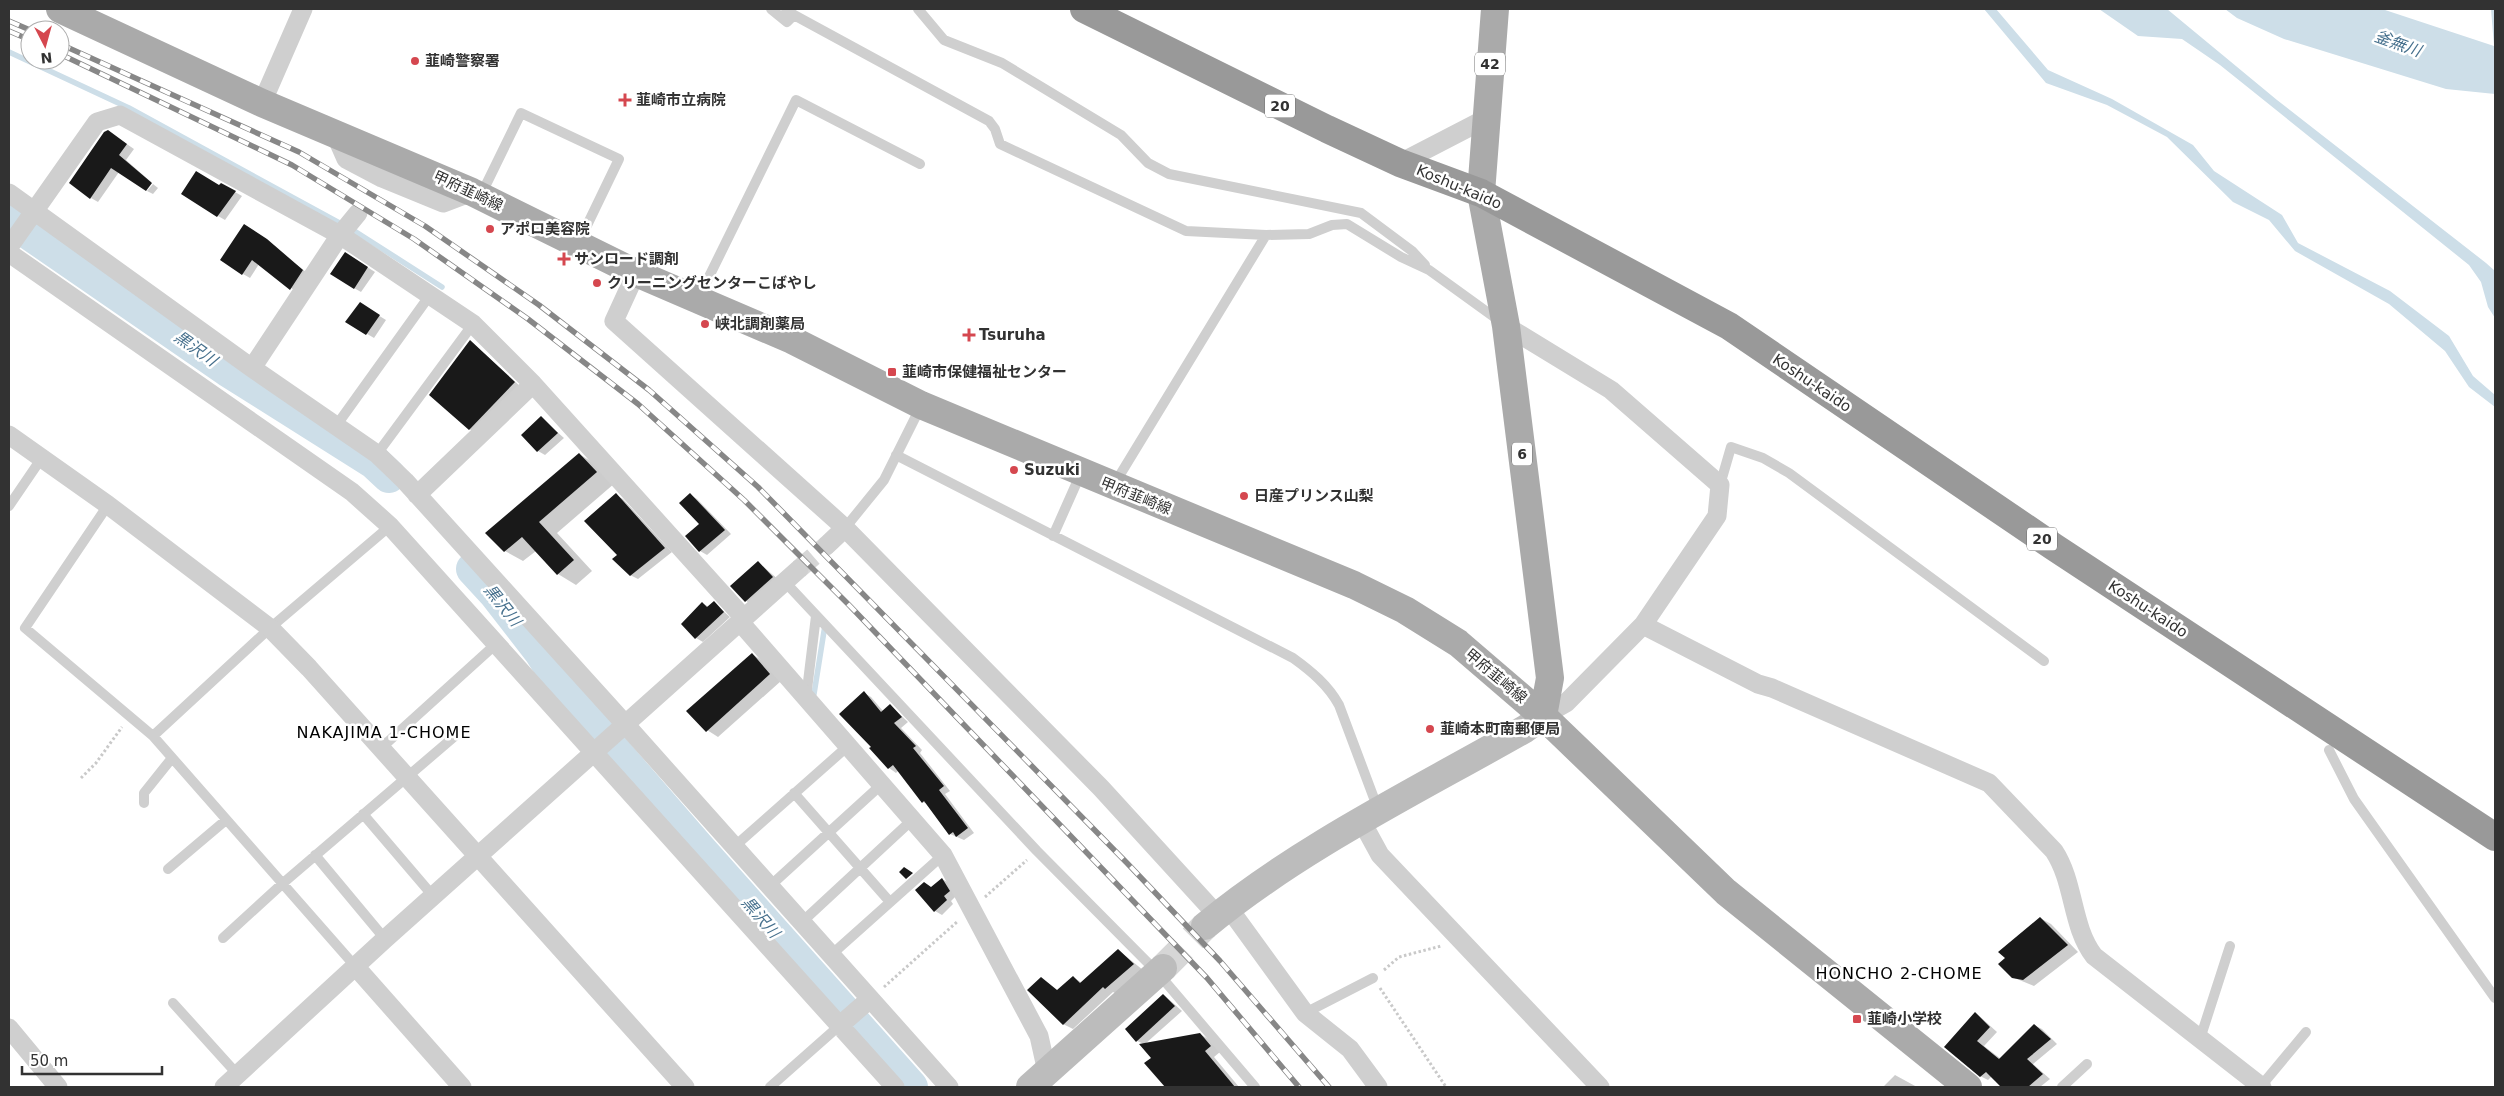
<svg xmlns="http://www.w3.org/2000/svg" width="2504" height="1096" font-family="'DejaVu Sans','Noto Sans JP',sans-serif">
	<rect width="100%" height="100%" fill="#fff"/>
	<path fill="#cddee8" d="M1984 9H1996L2048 70 2112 99 2193 145 2214 171 2282 215 2298 243 2390 291 2449 336 2473 376 2495 395V407L2469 387 2445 351 2389 304 2295 251 2269 220 2233 202 2167 137 2107 105 2046 83Z
		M2099 9H2167L2277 100 2486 263 2495 271V318L2488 307 2481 282 2469 265 2220 65 2182 39 2138 36Z
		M2225 9H2382L2494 46 2491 9H2495V94L2446 89 2284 39 2237 18Z"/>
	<path fill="#0003" d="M115 136 134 149 126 160 151 182 145 189 119 172 98 202 91 198Z
		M153 184 158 188 153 194 147 191Z
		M221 184 242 196 225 220 218 216Z
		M251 230 310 275 298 293 259 264 250 278 243 274Z
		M353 258 375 272 361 292 354 288Z
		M360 304 386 320 374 338 347 322Z
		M470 341 521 387 477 433 469 429Z
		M541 418 564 438 545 455 538 451Z
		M579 454 597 465 615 483 557 533 592 571 576 585 558 574 536 551 523 561 505 551Z
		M616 495 623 499 672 552 638 579 630 575 618 555Z
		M690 495 697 499 731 534 707 555 700 551 701 524Z
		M758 562 780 581 753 605 746 601Z
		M702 603 709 607 714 603 730 617 703 642 696 638Z
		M752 654 763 661 781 681 718 737 707 730Z
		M864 693 871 697 883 711 890 705 908 722 901 728 922 750 920 753 950 791 945 794 974 833 964 840 950 834 929 805 923 802 899 770 896 773 889 768 871 748 873 747Z
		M942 879 949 883 956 896 951 901 953 904 942 915 935 911 932 888Z
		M2040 918 2051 924 2078 952 2034 986 2012 977Z
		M1118 950 1143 970 1115 993 1113 992 1073 1029 1063 1024 1041 978 1058 991 1073 977 1082 983Z
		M1164 995 1182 1011 1145 1044 1200 1034 1210 1040 1220 1052 1214 1057 1239 1087H1194L1187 1078 1176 1087 1164 1084 1153 1058 1144 1044 1137 1041Z
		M1976 1013 1997 1032 1984 1046 2001 1059 2034 1025 2042 1029 2057 1044 2033 1064 2050 1079 2040 1087H2002L1992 1076 1988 1080 1980 1076 1946 1047Z
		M1895 1075 1917 1087H1883Z"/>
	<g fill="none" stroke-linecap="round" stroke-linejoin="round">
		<path stroke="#cddee8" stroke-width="5.5" d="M9 52 129 108 356 232 442 287
			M814 694 825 625"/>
		<path stroke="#cddee8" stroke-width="34" d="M9 219 228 370 374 462 389 476
			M473 569 496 594 541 652 576 707 699 849 911 1087"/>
	</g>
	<path fill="#191919" d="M108 130 127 144 119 155 152 183 146 191 111 168 90 199 69 183 104 132Z
		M196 171 219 185 221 183 236 191 217 217 181 194Z
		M244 224 267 239 303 270 290 290 252 260 242 275 220 260Z
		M345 252 368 267 354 289 330 274Z
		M360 302 380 315 366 335 345 322Z
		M470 340 515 382 469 430 429 395Z
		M541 416 558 433 537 452 521 435Z
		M579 453 597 472 539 522 574 560 557 575 522 537 504 552 485 533Z
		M616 493 665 548 630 576 612 559 617 555 584 521Z
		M690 493 725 530 699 552 685 536 699 524 679 503Z
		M758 561 773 577 745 602 730 586Z
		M714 601 724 612 695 639 681 624 702 602 707 607Z
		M752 653 770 674 706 732 686 711Z
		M864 691 881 712 890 704 902 717 894 723 916 746 913 748 944 786 939 790 968 828 956 837 953 832 949 835 924 801 922 803 893 765 888 769 869 748 871 747 839 714Z
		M904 867 913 873 906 879 899 872Z
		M942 878 950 891 944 896 947 900 934 912 915 890 924 882 931 887Z
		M2040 917 2068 945 2023 980 2012 978 1998 964 2005 958 1998 952Z
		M1118 949 1134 964 1105 989 1103 987 1063 1025 1027 990 1041 977 1057 990 1073 976 1080 983Z
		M1163 994 1175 1006 1136 1042 1125 1029Z
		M1975 1012 1990 1027 1977 1041 1999 1059 2034 1024 2051 1039 2027 1059 2043 1074 2028 1087H2001L1986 1072 1980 1077 1944 1047Z
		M1200 1033 1211 1046 1205 1051 1235 1087H1165L1144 1063 1151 1058 1139 1044Z"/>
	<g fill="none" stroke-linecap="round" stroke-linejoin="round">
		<path stroke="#d6d6d6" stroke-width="19" stroke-dasharray="19 9" stroke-linecap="butt" d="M799 569 827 545"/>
		<path stroke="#d6d6d6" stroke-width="28" stroke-dasharray="28 14" stroke-linecap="butt" d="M1163 968 1205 926"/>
		<path stroke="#c9c9c9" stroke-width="3" stroke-dasharray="2.5 2.5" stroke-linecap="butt" d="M81 778 96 763 122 727
			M985 897 1027 860
			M1384 970 1399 957 1441 946
			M884 987 958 921
			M1380 988 1446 1087"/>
		<path stroke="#cfcfcf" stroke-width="10" d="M771 9 787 22 794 15
			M786 9 794 15 989 121 995 129 1000 144 1186 231 1266 235 1309 234 1332 225 1347 224 1401 257 1429 270 1501 322
			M918 9 944 40 1002 63 1121 135 1148 163 1169 174 1361 213 1412 251 1425 265
			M481 195 521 113 619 159 578 244
			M698 299 796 100 920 164
			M336 426 430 295
			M377 454 473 324
			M896 455 1293 658C1311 671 1328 685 1339 705L1378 809
			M1115 483 1266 235
			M1720 485 1731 447 1763 458 1789 473 2044 661
			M108 505 25 628 153 736
			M9 506 41 459
			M845 528 884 480 921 406
			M1053 536 1081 473
			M785 582 1037 851 1157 972 1255 1087
			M806 698 816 616
			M380 749 496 644
			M2329 750 2354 799 2495 998
			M794 793 890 902
			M144 803V793L172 758
			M363 814 433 896
			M735 846 848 746
			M315 855 385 939
			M168 869 226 820
			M770 886 882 784
			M802 922 912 820
			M223 938 282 884 462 730
			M831 955 943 855
			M355 966 153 736 270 628 390 526
			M173 1003 238 1075
			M1305 1013 1373 978
			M2200 1039 2230 946
			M2261 1086 2306 1032
			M770 1087 839 1026
			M2062 1087 2087 1064"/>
		<path stroke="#cfcfcf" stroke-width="19" d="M262 103 303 9
			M335 134 346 159 382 178 443 203 472 192
			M1400 163 1485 119
			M9 193 252 368 377 454 405 481 625 724 949 1087
			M9 247 97 122 120 115 340 235 473 324 533 384 744 618
			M9 253 352 492 390 526 895 1087
			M636 273 614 321 845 528 1101 788 1218 916
			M1506 326 1611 390 1720 485 1717 516 1643 625 1566 703 1543 716
			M252 368 340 235 358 213
			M9 435 108 505 270 628 309 668 685 1087
			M417 495 533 384
			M827 545 845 528
			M740 622 943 855 1039 1036 1047 1072
			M1643 625 1758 684 1772 688 1989 783 2054 851C2075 883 2071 926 2094 956L2262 1087
			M1362 822 1380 855 1600 1087
			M1228 907 1305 1013 1350 1049 1378 1087
			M355 966 462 1087
			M839 1026 870 999
			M9 1028 58 1087
			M224 1087 385 939 799 569"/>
		<path stroke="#bcbcbc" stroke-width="28" d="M1205 926C1299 848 1418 790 1525 729L1543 716
			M1030 1087 1163 968"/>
		<path stroke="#aaa" stroke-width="28" d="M60 9 262 103 472 192 636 273 792 340 921 405 1354 585 1405 610 1458 643 1543 716 1726 892 1968 1087
			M1495 9 1481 193 1506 326 1550 678 1543 716"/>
		<path stroke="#999" stroke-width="28" d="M1084 9 1327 129 1400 163 1481 193 1729 326 2054 547 2495 837"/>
		<g stroke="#878787" stroke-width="5.5">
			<path id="rail" d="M9 21 30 30
				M9 31 30 40
				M60 44 299 152 425 226 539 305 649 390 758 487 1127 863 1220 961 1329 1087
				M60 54 292 165 414 239 528 319 638 404 744 500 849 605 1207 978 1299 1087"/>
		</g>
		<use href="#rail" stroke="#fff" stroke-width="4" stroke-dasharray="11" stroke-linecap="butt"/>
	</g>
	<g fill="#d5474f" stroke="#fff" stroke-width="2">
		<circle cx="415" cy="61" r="5"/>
		<path d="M622.5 92.5h5v5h5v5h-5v5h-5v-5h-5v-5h5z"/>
		<circle cx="490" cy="229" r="5"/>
		<path d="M561.5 251.5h5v5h5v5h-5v5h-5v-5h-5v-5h5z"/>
		<circle cx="597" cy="283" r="5"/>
		<circle cx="705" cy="324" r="5"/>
		<path d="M966.5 327.5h5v5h5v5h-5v5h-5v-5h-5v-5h5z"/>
		<rect x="887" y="367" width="10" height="10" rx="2.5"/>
		<circle cx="1014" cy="470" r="5"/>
		<circle cx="1244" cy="496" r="5"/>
		<circle cx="1430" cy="729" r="5"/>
		<rect x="1852" y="1014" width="10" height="10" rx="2.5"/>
	</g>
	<g text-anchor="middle" stroke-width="5" stroke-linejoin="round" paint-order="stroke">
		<g fill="#fff" stroke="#707070" stroke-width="1">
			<rect x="1475" y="52.5" width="30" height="23" rx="4"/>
			<rect x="1265" y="94.5" width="30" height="23" rx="4"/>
			<rect x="1512" y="442.5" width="20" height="23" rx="4"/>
			<rect x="2027" y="527.5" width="30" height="23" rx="4"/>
		</g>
		<g font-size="14" font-weight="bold" fill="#323232">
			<text x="1490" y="69">42</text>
			<text x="1280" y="111">20</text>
			<text x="1522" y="459">6</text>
			<text x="2042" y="544">20</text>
		</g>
		<g font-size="15" font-weight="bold" fill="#323232" stroke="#fff" text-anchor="start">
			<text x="425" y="66">韮崎警察署</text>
			<text x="636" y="105">韮崎市立病院</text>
			<text x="500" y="234">アポロ美容院</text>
			<text x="574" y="264">サンロード調剤</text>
			<text x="607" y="288">クリーニングセンターこばやし</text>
			<text x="715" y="329">峡北調剤薬局</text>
			<text x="979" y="340">Tsuruha</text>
			<text x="902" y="377">韮崎市保健福祉センター</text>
			<text x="1024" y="475">Suzuki</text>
			<text x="1254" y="501">日産プリンス山梨</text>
			<text x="1440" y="734">韮崎本町南郵便局</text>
			<text x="1867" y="1024">韮崎小学校</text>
		</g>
		<g font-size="15" fill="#323232" stroke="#fff">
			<text transform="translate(1459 187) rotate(23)" y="5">Koshu-kaido</text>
			<text transform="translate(468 191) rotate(25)" y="5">甲府韮崎線</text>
			<text transform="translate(1812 383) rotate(34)" y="5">Koshu-kaido</text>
			<text transform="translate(1136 496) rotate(22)" y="5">甲府韮崎線</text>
			<text transform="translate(2148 609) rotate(33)" y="5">Koshu-kaido</text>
			<text transform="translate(1496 676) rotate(40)" y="5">甲府韮崎線</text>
		</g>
		<g font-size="16" font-style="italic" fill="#46708d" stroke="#fff">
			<text transform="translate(2398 43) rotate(20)" y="6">釜無川</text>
			<text transform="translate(196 348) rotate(35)" y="6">黒沢川</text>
			<text transform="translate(503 605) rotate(51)" y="6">黒沢川</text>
			<text transform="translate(761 917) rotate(49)" y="6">黒沢川</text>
		</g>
		<g font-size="16" letter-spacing="1" fill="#000" stroke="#fff">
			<text x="384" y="738">NAKAJIMA 1-CHOME</text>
			<text x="1899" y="979">HONCHO 2-CHOME</text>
		</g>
	</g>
	<rect width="2504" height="1096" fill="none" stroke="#323232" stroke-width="20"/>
	<g transform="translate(45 45) rotate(174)"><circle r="24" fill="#ffffff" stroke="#adadad"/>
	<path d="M0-4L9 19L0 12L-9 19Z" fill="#d5474f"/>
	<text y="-8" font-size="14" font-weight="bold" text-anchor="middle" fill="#323232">N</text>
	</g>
	<path d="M22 1066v8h140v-8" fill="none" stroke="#323232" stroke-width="2.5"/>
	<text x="30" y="1066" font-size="15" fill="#323232" stroke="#ffffff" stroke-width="4" paint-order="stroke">50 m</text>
</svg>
